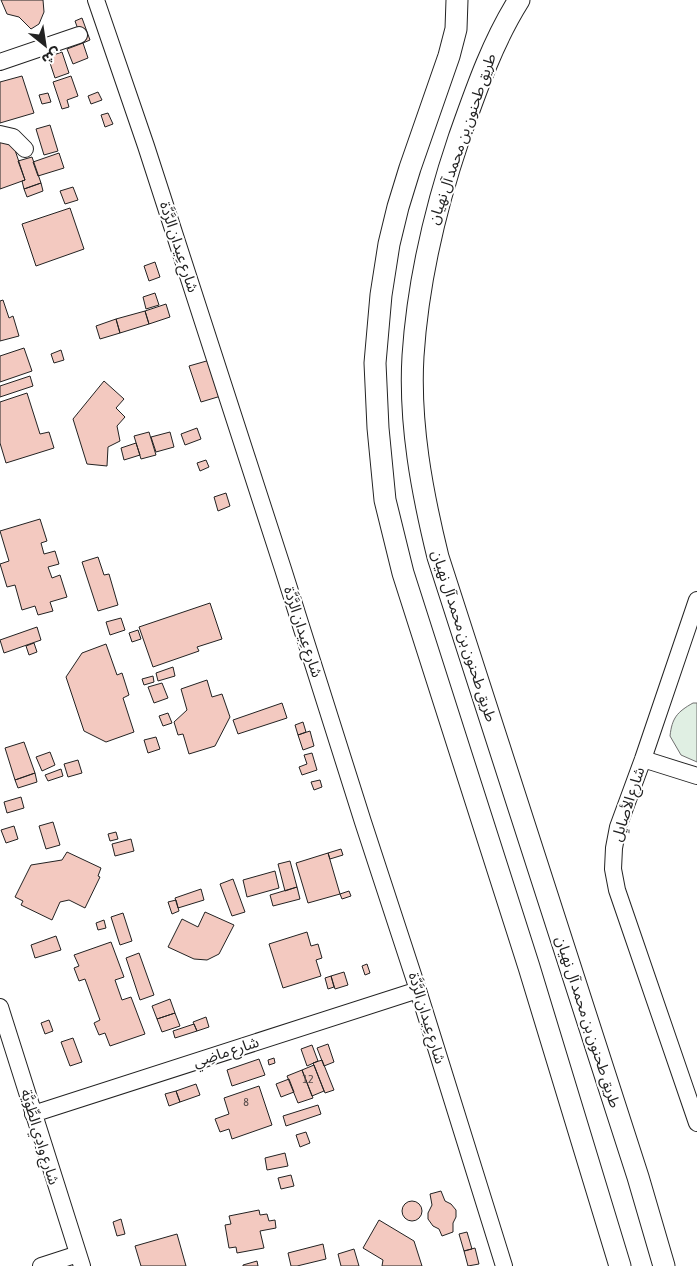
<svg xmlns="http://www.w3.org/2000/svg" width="697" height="1266" font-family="'Asap Condensed','Noto Sans Arabic',sans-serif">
	<rect width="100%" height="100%" fill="#fff"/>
	<path fill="#e0efe3" stroke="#6f6f6f" d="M693 703H697V762L681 755 670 736C672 718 677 712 693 703Z"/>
	<path fill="#f3c9c0" stroke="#222" d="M1 0H43L44 12 39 24 31 29 19 17 7 14Z
		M82 18 90 40 83 43 75 21Z
		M83 43 88 58 73 64 67 49Z
		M62 52 69 73 55 78 48 57Z
		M22 76 34 113 0 123V82Z
		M71 76 78 96 67 100 69 107 62 109 53 82Z
		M98 92 102 100 91 104 88 96Z
		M48 93 51 102 42 104 39 95Z
		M108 113 113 124 105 127 101 115Z
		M50 125 58 151 44 155 36 129Z
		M0 139 12 141 25 180 0 189Z
		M59 153 64 168 38 176 33 162Z
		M32 157 41 183 24 189 22 181 25 180 18 161Z
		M41 183 43 191 27 197 24 189Z
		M73 187 78 200 65 204 60 191Z
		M70 208 84 249 36 266 22 224Z
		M155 262 160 277 149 281 144 266Z
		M155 293 159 305 146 309 143 297Z
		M3 300 9 318 13 316 19 336 0 341V301Z
		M166 304 170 317 149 324 145 311Z
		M145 311 149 324 120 333 116 319Z
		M116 319 120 333 100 339 96 326Z
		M24 348 32 371 0 382V356Z
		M61 350 64 360 54 363 51 354Z
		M210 360 221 396 201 402 189 366Z
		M30 376 33 386 0 397V386Z
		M104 381 124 399 116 408 125 417 117 426 120 441 108 447 107 466 87 464 73 419Z
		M27 393 40 434 49 432 54 448 6 463 0 443V402Z
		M197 428 201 439 185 445 181 434Z
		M149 432 156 455 141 459 134 436Z
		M170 432 174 447 156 452 151 437Z
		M136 443 140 455 124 460 121 448Z
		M206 460 209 467 200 471 197 463Z
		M226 493 230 506 218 511 214 497Z
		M40 519 47 541 41 543 44 554 55 551 59 564 48 567 52 578 60 575 67 597 50 602 53 611 38 615 35 606 22 610 15 585 7 587 0 564 9 561 0 531Z
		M98 557 104 575 109 574 118 605 98 611 82 562Z
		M210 603 222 639 197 647 199 651 153 667 139 627Z
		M121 618 125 630 110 635 106 622Z
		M37 627 41 640 4 653 0 640Z
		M138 630 141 639 132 642 129 633Z
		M34 643 37 652 29 655 26 646Z
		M106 644 117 675 122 673 129 695 123 698 134 732 106 742 84 731 66 677 82 653Z
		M173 667 175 676 158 681 156 673Z
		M153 676 154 682 144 685 142 679Z
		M207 680 212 697 222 694 230 717 215 746 189 754 183 734 178 735 174 722 187 710 181 689Z
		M162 683 168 698 154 703 148 687Z
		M282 703 287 718 238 734 233 720Z
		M168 713 172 723 163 726 159 716Z
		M303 722 306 732 298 735 295 725Z
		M310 731 314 746 303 750 298 735Z
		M156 737 160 749 148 753 144 740Z
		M24 742 35 773 15 780 5 748Z
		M50 752 55 765 42 771 36 757Z
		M312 753 317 770 302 775 299 767 307 764 304 755Z
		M78 760 82 773 68 777 64 764Z
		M61 769 63 776 48 781 45 775Z
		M35 773 37 782 18 788 15 780Z
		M320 780 322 787 314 790 311 782Z
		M21 797 24 808 7 813 4 802Z
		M53 822 60 845 46 849 39 826Z
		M14 826 18 839 6 843 1 830Z
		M116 832 118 839 110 841 108 834Z
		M131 839 134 851 115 856 112 844Z
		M341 849 343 855 330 859 328 853Z
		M67 852 101 868 98 876 100 877 85 908 69 900 60 902 52 920 21 905 23 901 15 897 31 865 62 860Z
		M328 853 340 894 308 903 296 863Z
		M290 861 297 887 285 891 278 864Z
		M275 871 279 888 247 897 243 880Z
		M233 879 245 912 232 916 220 884Z
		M297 887 300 899 273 906 270 895Z
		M201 889 204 900 178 908 175 898Z
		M349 891 351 896 342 899 340 894Z
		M176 900 179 911 172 914 168 902Z
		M205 912 234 925 219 954 207 960 194 959 168 947 182 919 198 927Z
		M123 913 132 941 120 945 111 917Z
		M104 920 106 928 98 930 96 923Z
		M307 932 311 946 318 944 322 958 316 960 321 976 283 988 269 944Z
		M56 936 61 950 35 958 31 945Z
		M111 942 124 977 115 980 122 1000 131 997 145 1034 110 1046 105 1033 99 1035 94 1023 100 1020 85 979 79 981 74 968 79 966 74 955Z
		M139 953 154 995 140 1000 126 958Z
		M367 964 370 973 365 975 362 966Z
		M344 972 348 985 335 989 331 976Z
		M331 976 334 987 328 989 325 978Z
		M170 999 175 1013 157 1019 152 1006Z
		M175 1013 180 1026 162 1032 157 1019Z
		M206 1017 209 1027 197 1031 193 1022Z
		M49 1020 53 1031 45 1034 41 1023Z
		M194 1024 197 1031 175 1038 173 1031Z
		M73 1038 82 1062 70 1066 61 1042Z
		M328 1044 334 1062 324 1066 317 1048Z
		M312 1045 318 1061 307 1066 301 1049Z
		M274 1058 275 1063 269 1065 268 1060Z
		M259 1059 265 1075 232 1086 227 1070Z
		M322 1060 334 1090 325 1093 313 1063Z
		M314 1065 324 1091 312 1096 302 1070Z
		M302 1070 313 1098 298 1103 287 1076Z
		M289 1079 294 1092 281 1097 276 1084Z
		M196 1084 200 1095 180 1102 176 1091Z
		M259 1086 272 1125 232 1139 229 1129 220 1132 215 1119 229 1114 224 1098Z
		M176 1091 180 1102 169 1106 165 1094Z
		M318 1105 321 1114 286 1126 283 1116Z
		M306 1132 310 1143 300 1147 296 1135Z
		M285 1153 288 1166 267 1170 265 1158Z
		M291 1175 294 1186 281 1189 278 1178Z
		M441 1191 445 1201 451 1204 456 1210V1217L453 1223V1232L442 1236 439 1229 433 1226 428 1219V1213L432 1205 430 1194Z
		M402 1211a10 10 0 1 1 20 0a10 10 0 1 1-20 0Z
		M259 1210 260 1215 267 1214 269 1221 275 1220 276 1228 260 1231 264 1248 237 1253 236 1247 229 1248 225 1225 231 1224 229 1216Z
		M121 1219 125 1234 117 1236 113 1222Z
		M379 1220 414 1241 422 1266H382L383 1260 363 1248Z
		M467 1232 472 1249 464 1251 459 1234Z
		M177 1234 186 1266H141L135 1246Z
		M323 1244 326 1259 297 1266H291L288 1253Z
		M475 1248 479 1264 468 1266 464 1251Z
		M354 1249 359 1266H341L338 1254Z
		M257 1261 258 1266H243V1265Z"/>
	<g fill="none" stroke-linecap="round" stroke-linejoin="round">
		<g stroke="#222" stroke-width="18">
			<path id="minor" d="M96 0 146 146 283 569 363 822 418 990 504 1266
				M0 62 79 35
				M0 134 13 137 25 149
				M697 600 643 759 618 827 614 848 613 869 617 890 697 1123
				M643 759 697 776
				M0 1007 82 1266
				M33 1114 418 990
				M41 1266 78 1254"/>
		</g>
		<g stroke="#222" stroke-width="23">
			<path id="major" d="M457 0 456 29 449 56 410 168 398 207 389 244 381 295 375 363 378 428 385 500 403 573 529 967 620 1266
				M519 0C492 43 476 90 459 138 435 209 418 280 413 356 409 423 422 492 438 557L638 1177 664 1266"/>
		</g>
		<use href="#minor" stroke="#fff" stroke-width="16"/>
		<use href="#major" stroke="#fff" stroke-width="21"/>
	</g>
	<g text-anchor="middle" stroke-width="4" stroke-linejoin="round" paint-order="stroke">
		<g font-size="12" fill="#564c4a">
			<text x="308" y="1083">12</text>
			<text x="246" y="1106">8</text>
		</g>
		<g font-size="15" fill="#222" stroke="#fff">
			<text transform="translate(462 139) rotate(-71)" y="5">طريق طحنون بن محمد آل نهيان</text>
			<text transform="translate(179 247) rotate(72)" y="5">شارع عِيدان الرَّدَّة</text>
			<text transform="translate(303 632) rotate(72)" y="5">شارع عِيدان الرَّدَّة</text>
			<text transform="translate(464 636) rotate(72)" y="5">طريق طحنون بن محمد آل نهيان</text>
			<text transform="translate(628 804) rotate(-72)" y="5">شارع الأصايِل</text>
			<text transform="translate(427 1018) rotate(73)" y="5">شارع عِيدان الرَّدَّة</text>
			<text transform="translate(588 1022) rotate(72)" y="5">طريق طحنون بن محمد آل نهيان</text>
			<text transform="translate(226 1052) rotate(-18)" y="5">شارع ماضِي</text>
			<text transform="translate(40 1137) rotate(73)" y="5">شارع وادِي الطِّوَيَّة</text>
		</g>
	</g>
	<g transform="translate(45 45) rotate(150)" stroke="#ffffff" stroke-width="4" paint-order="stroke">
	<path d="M0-4L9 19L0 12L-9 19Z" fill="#222222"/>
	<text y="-8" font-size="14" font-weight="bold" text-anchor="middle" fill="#222222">ش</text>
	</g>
</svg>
